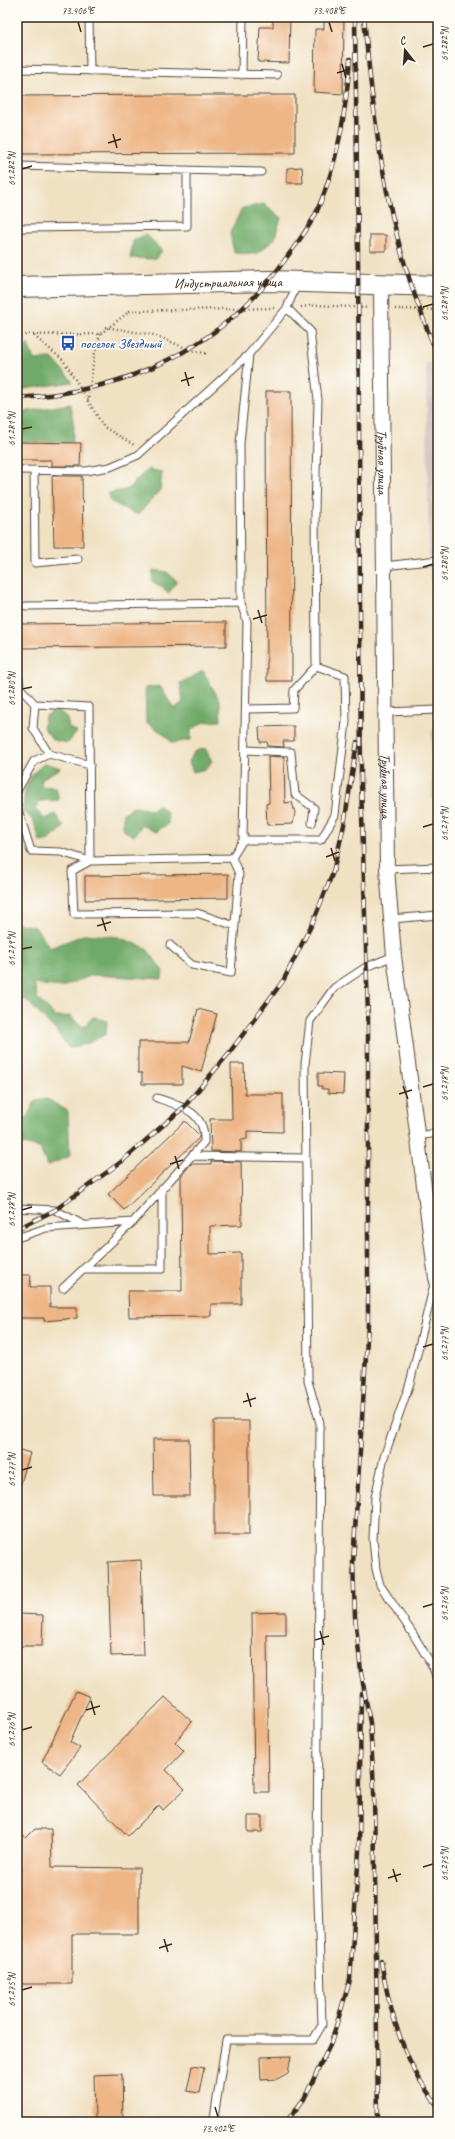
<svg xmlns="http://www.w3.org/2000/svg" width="455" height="2139" font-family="Caveat,sans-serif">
	<rect width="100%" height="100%" fill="#fdfcf7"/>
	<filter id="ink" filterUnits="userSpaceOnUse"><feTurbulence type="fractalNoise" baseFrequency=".025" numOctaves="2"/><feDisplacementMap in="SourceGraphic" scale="8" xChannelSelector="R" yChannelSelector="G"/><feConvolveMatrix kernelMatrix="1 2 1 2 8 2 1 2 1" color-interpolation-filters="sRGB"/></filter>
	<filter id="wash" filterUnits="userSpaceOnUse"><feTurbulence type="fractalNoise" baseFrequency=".012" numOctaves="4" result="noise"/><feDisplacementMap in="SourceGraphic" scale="16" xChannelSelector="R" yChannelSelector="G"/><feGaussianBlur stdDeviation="0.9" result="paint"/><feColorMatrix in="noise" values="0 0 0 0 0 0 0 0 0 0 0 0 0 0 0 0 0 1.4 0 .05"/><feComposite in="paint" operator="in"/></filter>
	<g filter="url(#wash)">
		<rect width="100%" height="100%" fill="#f0e1c3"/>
		<path fill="#d0c0bc" d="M426 363H438V799H432L431 732 436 725 435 624 429 560Z"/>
		<path fill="#6faa68" stroke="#556a43" d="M265 204 281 218 274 240 256 254 234 253 230 233 242 208Z
			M146 234 162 251 155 259 130 258 133 241Z
			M28 344 34 360 52 358 73 382 17 390V349L21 351Z
			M70 404 74 427 72 443 17 442V413Z
			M148 469 162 472 160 490 138 515 111 502 107 493 126 490Z
			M153 570 167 572 177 581 169 593 152 581Z
			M203 671 220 701 221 721 204 722 191 730V740L172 743 163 733 146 722 145 688 160 686 174 709 183 702 180 683Z
			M58 710 67 718 69 728 77 732 68 743 53 740 43 728 45 716Z
			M205 748 212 761 206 769 193 772 189 762 194 752Z
			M45 763 61 768 43 778 40 786 56 787 59 800 40 801 35 809 45 819 55 814 64 827 50 840 40 842 34 822 23 811C24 789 27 776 45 763Z
			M158 805 167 812 168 824 156 832 142 825 134 836 123 830V813L134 807 151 810Z
			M17 923 35 927 50 948 86 934 119 937 146 948 163 971 162 979 93 975 62 987 34 984 38 999 56 1017 70 1016 83 1027 93 1017 107 1021 106 1034 87 1044 69 1048 57 1032 24 998 17 1012Z
			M47 1099 68 1111 70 1156 47 1166 40 1148 23 1144 17 1154V1108L26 1119 35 1101Z"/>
		<g id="blocks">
			<path fill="#eeb686" d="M273 17H290L289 63 258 62 260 27H273Z
				M324 17H344L343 94 314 92 315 29H324Z
				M174 95H295V153L17 154V96Z
				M302 167 303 183H287V168Z
				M370 235H386V251H370Z
				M266 391H291L292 681H267Z
				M17 442 81 443 80 466H52V460H17Z
				M52 476H82L83 546H54Z
				M226 622V646L17 648V624Z
				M294 726V741H283L284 747 268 746 267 742H260L259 727Z
				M268 756 284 757 285 803 292 802 295 813 293 824 267 825 266 804 269 803Z
				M228 874V898L85 900V876Z
				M198 1009 217 1014 201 1072 182 1066V1084H142V1073H138V1042H189Z
				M231 1064H244L245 1094H283V1132L247 1131V1139L241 1140V1152L211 1151 210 1119H232Z
				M318 1073 344 1074 343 1094 328 1093V1089H322V1086H318Z
				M185 1121 199 1135V1138L124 1210 108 1194Z
				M211 1161 241 1162 242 1225 210 1226V1254L241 1253V1304H211V1316L129 1317 128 1291H182L181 1176 191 1164H211Z
				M17 1275H31L30 1287H50V1307H77V1318L44 1321V1318H17Z
				M214 1421H249V1535H214Z
				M153 1439H189L190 1496H154Z
				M17 1449 30 1453 20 1486 17 1485Z
				M141 1560 144 1655 111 1656 108 1562Z
				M286 1612V1635H267L269 1792H254L252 1613Z
				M17 1614 43 1615 42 1646H17Z
				M76 1691 90 1697 70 1742 80 1748 60 1774 42 1762Z
				M165 1697 192 1722 175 1742 184 1751 166 1770 185 1789 163 1810 159 1805 128 1836 78 1785Z
				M248 1816H262V1832H248Z
				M35 1829H51L52 1867 139 1868V1934H72V1984H17V1830L26 1838Z
				M291 2056 288 2073 277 2079 261 2080 260 2057Z
				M192 2066 204 2068 199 2093 187 2091Z
				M122 2074 123 2122H95L94 2075Z"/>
		</g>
	</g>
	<g filter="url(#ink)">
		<use href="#blocks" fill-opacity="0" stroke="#564537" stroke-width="1"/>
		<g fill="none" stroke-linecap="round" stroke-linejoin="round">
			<g stroke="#564537" stroke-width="9">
				<path id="lane" d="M89 17 90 71
					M17 69 277 75
					M242 75 243 17
					M17 166 261 172
					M22 228 187 226V170
					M17 470 86 471 110 467 138 455 249 354 287 308 297 284
					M34 470 35 563 78 559
					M384 566 438 560
					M26 606 241 603
					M17 665 20 688 35 704
					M246 709 293 708 294 690 316 666
					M386 712 438 710
					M245 750 291 752 295 794 314 808 312 823
					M90 765 49 754 33 728 35 704 89 707 90 861 232 858 243 840 247 622 241 603 240 443 249 354
					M17 791 34 761 49 754
					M17 806 31 851 61 852 90 861
					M243 840H321L335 815 346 722 345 676 316 666 315 511 318 400 310 331 287 308
					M90 861 72 871 74 914 197 913 235 926
					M387 869 438 867
					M391 919 438 915
					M170 945 192 965 231 973 239 874 232 858
					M417 1136 438 1133
					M193 1156 306 1158
					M17 1208 55 1210 84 1225
					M17 1238 46 1228 133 1222
					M83 1269H162V1188
					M435 1280 410 1383 384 1457 375 1497 373 1539 376 1569 380 1585 413 1634 433 1667 438 1682
					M63 1288 133 1222 204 1142C206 1112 181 1106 157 1098
					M214 2118 226 2040H313L322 2025 317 1869 320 1423 308 1381 305 1064 310 1021 334 988 366 967 394 956"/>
			</g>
			<g stroke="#564537" stroke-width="16">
				<g id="street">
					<path id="s1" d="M381 285 387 869 394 956 436 1278 438 1283"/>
				</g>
			</g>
			<g stroke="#564537" stroke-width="22">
				<g id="secondary">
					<path id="s2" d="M17 287 270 281 438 286"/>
				</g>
			</g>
			<path stroke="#564537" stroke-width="2.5" stroke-dasharray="1 3" stroke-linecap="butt" d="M301 307 317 305 368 308
				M395 309 438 310
				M105 327 154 335 188 349 208 354
				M100 334 94 357 88 401 104 427 134 445
				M17 335 100 334 130 311 274 308
				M34 336 63 360 88 400"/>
			<use href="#lane" stroke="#fff" stroke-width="7"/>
			<use href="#street" stroke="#fff" stroke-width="14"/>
			<use href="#secondary" stroke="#fff" stroke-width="20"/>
			<g stroke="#3b2a1e" stroke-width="4.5">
				<path id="rail" d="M355 17 358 252 361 782 368 1016V1323L353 1563 355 1616 361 1672 370 1723 374 1788 378 2122
					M364 17C373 116 385 219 421 312 426 326 431 341 438 354
					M17 398C127 392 223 348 287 257 298 242 309 228 317 211 338 163 346 111 350 59
					M17 1229 55 1210 121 1162 184 1107 229 1053 283 981 313 922 333 872 344 825 357 742
					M381 1961C389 2011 405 2066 438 2106
					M286 2122 304 2099 331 2043 350 1980 359 1851 361 1693"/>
			</g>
			<use href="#rail" stroke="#fdfcf7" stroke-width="3" stroke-dasharray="9" stroke-linecap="butt"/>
		</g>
	</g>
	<path fill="none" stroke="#3b2a1e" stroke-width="1.5" d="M78 22 81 32M329 22 332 32M423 47 433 44M342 64 346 78M337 73 350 69M113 134 117 148M108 143 121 139M22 169 32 166M423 307 433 304M185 372 189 386M181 381 194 377M22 429 32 427M423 567 433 564M258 610 262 623M253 619 267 615M22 689 32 687M423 827 433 824M331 848 335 861M326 857 339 852M102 918 106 931M97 926 111 922M22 949 32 947M403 1086 408 1099M423 1087 433 1084M399 1094 412 1090M175 1156 179 1169M170 1164 183 1160M22 1210 32 1207M423 1347 433 1344M247 1393 251 1407M243 1402 256 1398M22 1470 32 1467M423 1607 433 1604M320 1631 324 1645M315 1640 329 1636M91 1701 95 1715M86 1710 100 1706M22 1730 32 1727M423 1867 433 1864M393 1869 397 1882M388 1878 401 1874M164 1939 168 1952M159 1948 172 1944M22 1990 32 1987M215 2107 218 2117"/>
	<defs>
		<g id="bus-bare" transform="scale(1.2)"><path d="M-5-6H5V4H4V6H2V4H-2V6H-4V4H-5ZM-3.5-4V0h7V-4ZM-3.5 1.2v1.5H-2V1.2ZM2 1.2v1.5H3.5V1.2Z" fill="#1a4fb4" stroke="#fdfcf7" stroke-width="2.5" paint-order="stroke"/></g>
	</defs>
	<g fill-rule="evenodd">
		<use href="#bus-bare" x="68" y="343"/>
	</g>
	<g text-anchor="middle" stroke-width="3.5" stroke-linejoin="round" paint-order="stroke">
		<g font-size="14" fill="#3b2a1e" stroke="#fdfcf7">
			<text dy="5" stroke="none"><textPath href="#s2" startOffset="211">Индустриальная улица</textPath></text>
			<text dy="5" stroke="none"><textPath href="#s1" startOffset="177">Трубная улица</textPath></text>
			<text dy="5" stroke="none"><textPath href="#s1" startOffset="501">Трубная улица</textPath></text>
		</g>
		<g font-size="14" fill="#164399" stroke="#fdfcf7" text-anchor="start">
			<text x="80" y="348">поселок Звездный</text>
		</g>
	</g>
	<rect width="455" height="2139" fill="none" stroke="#fdfcf7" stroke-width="44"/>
	<g transform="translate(405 50) rotate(343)" stroke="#fdfcf7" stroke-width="3" paint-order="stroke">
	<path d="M0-3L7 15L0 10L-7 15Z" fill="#3b2a1e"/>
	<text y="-6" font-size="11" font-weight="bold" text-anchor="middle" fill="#3b2a1e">С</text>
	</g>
	<rect x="22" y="22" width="411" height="2095" fill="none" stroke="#3b2a1e" stroke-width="1.5"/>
	<g font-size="10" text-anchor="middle" fill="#3b2a1e">
		<text x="78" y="14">73.406°E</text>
		<text x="329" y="14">73.408°E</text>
		<text transform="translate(444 44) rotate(-90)" y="4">61.282°N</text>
		<text transform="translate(11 169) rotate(-90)" y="4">61.282°N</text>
		<text transform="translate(444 304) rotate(-90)" y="4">61.281°N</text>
		<text transform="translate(11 429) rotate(-90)" y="4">61.281°N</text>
		<text transform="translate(444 564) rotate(-90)" y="4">61.280°N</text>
		<text transform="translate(11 689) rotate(-90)" y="4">61.280°N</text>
		<text transform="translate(444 824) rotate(-90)" y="4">61.279°N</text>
		<text transform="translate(11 949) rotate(-90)" y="4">61.279°N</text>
		<text transform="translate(444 1084) rotate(-90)" y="4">61.278°N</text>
		<text transform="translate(11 1210) rotate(-90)" y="4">61.278°N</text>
		<text transform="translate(444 1344) rotate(-90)" y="4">61.277°N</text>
		<text transform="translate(11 1470) rotate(-90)" y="4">61.277°N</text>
		<text transform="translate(444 1604) rotate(-90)" y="4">61.276°N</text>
		<text transform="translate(11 1730) rotate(-90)" y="4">61.276°N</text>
		<text transform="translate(444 1864) rotate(-90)" y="4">61.275°N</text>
		<text transform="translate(11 1990) rotate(-90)" y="4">61.275°N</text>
		<text x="218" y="2132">73.402°E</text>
	</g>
</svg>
